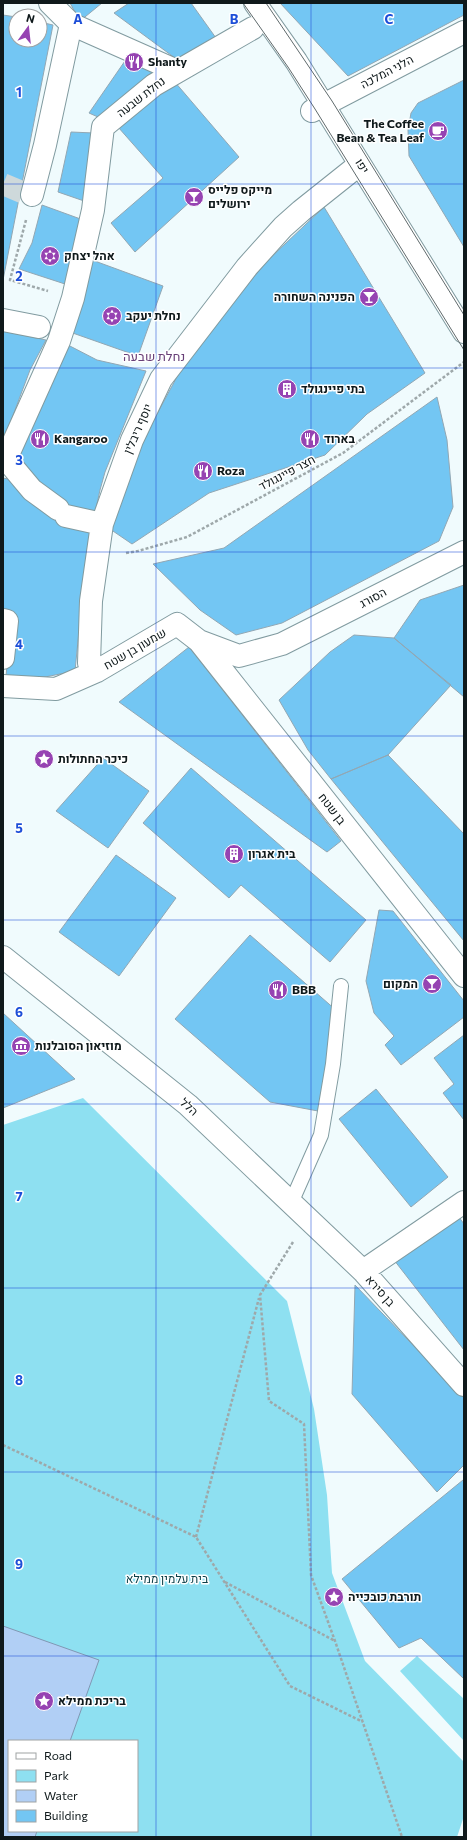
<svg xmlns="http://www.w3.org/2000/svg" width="467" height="1840" font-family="Commissioner,Heebo,sans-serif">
	<rect width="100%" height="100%" fill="#f0fbfd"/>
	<path fill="#8ee0f1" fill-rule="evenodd" d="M83 1098 287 1301 314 1409 327 1495 332 1573 365 1661 464 1762V1816L457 1837H3V1125ZM9 1741H137V1831H9Z
		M417 1656 464 1699V1741L400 1671Z"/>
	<path fill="#b1cff5" stroke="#8098b4" d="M3 1626 99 1660 70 1741H9V1831H37L35 1837H3Z"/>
	<path fill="#73c6f3" stroke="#92a7b3" d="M70 3H102L80 21Z
		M129 3H191L216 38 179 61 114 13Z
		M280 3H464V15L348 76Z
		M3 15 16 17V40H40V22L53 25 3 280Z
		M127 58 160 73 98 117 89 113Z
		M464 80V247L409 156 408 130 411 113 418 103Z
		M174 81 239 157 135 252 111 223 163 178 118 127Z
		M71 132 94 133 87 202 58 192Z
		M42 205 86 221 65 284 19 269 32 243Z
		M324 207 425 373 367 414 325 455 209 493 132 544 110 529 144 438 185 362 266 262Z
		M92 260 163 286 138 356 67 331Z
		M3 331 46 340 30 370 3 442Z
		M66 344 97 360 146 371 105 472 100 490 87 550 75 671 45 677 6 676 12 614 3 612V478L8 479Z
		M437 397 447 440 453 507 439 541 282 623 236 635 200 610 153 564 224 548Z
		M464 585V697L394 638 420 600Z
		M354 635 394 638 451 685 388 755 331 779 308 750 279 700 330 652Z
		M189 647 341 841 327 852 119 702Z
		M388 755 464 834V941L331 779Z
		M103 758 149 791 108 848 56 811Z
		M191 768 366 920 330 962 241 885 229 898 143 823Z
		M116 855 176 898 119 976 59 932Z
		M379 910 393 911 464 1001V1017L401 1065 385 1045 394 1036 374 1013 366 981Z
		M250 935 337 1011 318 1111 270 1102 175 1019Z
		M3 1013 75 1079 3 1108Z
		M464 1035V1120L443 1093 454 1084 434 1058Z
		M376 1089 448 1177 411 1207 339 1119Z
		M456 1213 464 1224V1350L394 1260Z
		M355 1285 464 1398V1465L437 1492 352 1394Z
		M463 1480 464 1481V1679L421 1638 399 1648 342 1579Z"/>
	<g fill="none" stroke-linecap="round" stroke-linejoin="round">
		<path stroke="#ced9db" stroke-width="22" stroke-dasharray="22 11" stroke-linecap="butt" d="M3 184 24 193"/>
		<g stroke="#819ba0" stroke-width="16">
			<path id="lane" d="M291 1203 321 1135 333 1064 341 986"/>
		</g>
		<g stroke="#819ba0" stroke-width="24">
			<path id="street" d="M50 3 71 24 177 71
				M255 3 296 61 464 332
				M312 111 464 32
				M32 195 45 145 71 24
				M3 320 39 327
				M58 509 32 490 6 459 59 341 73 298 93 210 103 127 154 85 253 28
				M66 516 102 524
				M3 620 7 621 3 658
				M199 641 464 976
				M97 671 89 663 91 601 102 524 132 440 161 379 247 267 283 227 301 211 360 164
				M3 686 56 689 97 671 177 624 199 641 239 656 282 644 464 552
				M3 957 188 1105 363 1271 464 1385
				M363 1271 464 1202"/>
		</g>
		<path stroke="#9ea8aa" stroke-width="2.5" stroke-dasharray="3 2" stroke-linecap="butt" d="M26 220 10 280 48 291
			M126 553 138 551 187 537 343 453 464 362
			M293 1242 260 1295 269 1401 304 1424 311 1575 335 1641 402 1837
			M3 1445 196 1537 290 1686 363 1722
			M196 1537 259 1298
			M225 1582 335 1641"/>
		<use href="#lane" stroke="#fff" stroke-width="14"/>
		<use href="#street" stroke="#fff" stroke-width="22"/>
		<path stroke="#5f6a6c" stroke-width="1" d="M243 3 288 67 315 109 464 350
			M266 3 332 101 464 315"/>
	</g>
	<path fill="none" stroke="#1d4ed8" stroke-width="1" stroke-opacity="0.55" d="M156 3V1837M311 3V1837M3 184H464M3 368H464M3 552H464M3 736H464M3 920H464M3 1104H464M3 1288H464M3 1472H464M3 1656H464"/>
	<defs>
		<g id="restaurant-disc" transform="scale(1)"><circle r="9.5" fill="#9643b2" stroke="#fff"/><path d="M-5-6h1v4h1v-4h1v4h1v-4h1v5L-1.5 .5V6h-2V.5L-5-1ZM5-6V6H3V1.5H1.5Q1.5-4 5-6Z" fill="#fff"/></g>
		<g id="cafe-disc" transform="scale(1)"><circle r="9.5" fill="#9643b2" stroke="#fff"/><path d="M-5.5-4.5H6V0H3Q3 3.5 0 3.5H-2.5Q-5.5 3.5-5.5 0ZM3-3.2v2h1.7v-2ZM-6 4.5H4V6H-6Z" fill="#fff"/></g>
		<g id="bar-disc" transform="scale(1)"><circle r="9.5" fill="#9643b2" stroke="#fff"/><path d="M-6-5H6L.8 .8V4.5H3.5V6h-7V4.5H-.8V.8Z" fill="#fff"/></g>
		<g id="synagogue-disc" transform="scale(1)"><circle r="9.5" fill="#9643b2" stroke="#fff"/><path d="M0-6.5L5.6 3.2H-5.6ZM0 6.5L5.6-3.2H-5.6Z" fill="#fff"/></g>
		<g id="building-disc" transform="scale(1)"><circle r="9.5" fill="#9643b2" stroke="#fff"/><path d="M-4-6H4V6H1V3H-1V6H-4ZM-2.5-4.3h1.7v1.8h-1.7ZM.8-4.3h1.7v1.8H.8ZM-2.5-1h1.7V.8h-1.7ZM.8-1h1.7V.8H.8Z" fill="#fff"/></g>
		<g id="sight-disc" transform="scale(1)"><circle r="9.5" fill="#9643b2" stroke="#fff"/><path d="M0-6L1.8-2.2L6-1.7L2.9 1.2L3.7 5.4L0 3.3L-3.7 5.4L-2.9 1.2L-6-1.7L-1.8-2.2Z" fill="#fff"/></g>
		<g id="museum-disc" transform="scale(1)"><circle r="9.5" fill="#9643b2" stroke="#fff"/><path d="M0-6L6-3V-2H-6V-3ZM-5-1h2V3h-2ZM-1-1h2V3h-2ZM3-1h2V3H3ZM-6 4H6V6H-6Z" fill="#fff"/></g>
	</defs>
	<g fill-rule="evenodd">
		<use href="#restaurant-disc" x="134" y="62"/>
		<use href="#cafe-disc" x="438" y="131"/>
		<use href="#bar-disc" x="194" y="197"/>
		<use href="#synagogue-disc" x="50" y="256"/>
		<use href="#bar-disc" x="369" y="297"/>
		<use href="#synagogue-disc" x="112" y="316"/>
		<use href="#building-disc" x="287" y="389"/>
		<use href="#restaurant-disc" x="40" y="439"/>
		<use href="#restaurant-disc" x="310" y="439"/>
		<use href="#restaurant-disc" x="203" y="471"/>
		<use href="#sight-disc" x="44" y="759"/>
		<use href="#building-disc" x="234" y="854"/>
		<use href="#bar-disc" x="432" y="984"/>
		<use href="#restaurant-disc" x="278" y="990"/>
		<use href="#museum-disc" x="21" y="1046"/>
		<use href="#sight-disc" x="334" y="1597"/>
		<use href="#sight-disc" x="44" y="1701"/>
	</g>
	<g text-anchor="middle" stroke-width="3" stroke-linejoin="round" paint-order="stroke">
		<g font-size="12" font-weight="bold" fill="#0f191b" stroke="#fff" text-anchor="start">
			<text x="148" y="66">Shanty</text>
			<text x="424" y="128" text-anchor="end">The Coffee<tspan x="424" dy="14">Bean &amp; Tea Leaf</tspan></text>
			<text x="208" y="194">מייקס פלייס<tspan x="208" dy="14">ירושלים</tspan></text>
			<text x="64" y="260">אהל יצחק</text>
			<text x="355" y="301" text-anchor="end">הפנינה השחורה</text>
			<text x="126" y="320">נחלת יעקב</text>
			<text x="301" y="393">בתי פיינגולד</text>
			<text x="54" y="443">Kangaroo</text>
			<text x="324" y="443">בארוד</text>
			<text x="217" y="475">Roza</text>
			<text x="58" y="763">כיכר החתולות</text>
			<text x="248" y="858">בית אגרון</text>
			<text x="418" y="988" text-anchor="end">המקום</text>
			<text x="292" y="994">BBB</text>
			<text x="35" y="1050">מוזיאון הסובלנות</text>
			<text x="348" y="1601">תורבת כובכייה</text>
			<text x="58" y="1705">בריכת ממילא</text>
		</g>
		<g font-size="12" fill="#0f191b" stroke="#fff">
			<text transform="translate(387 72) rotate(-28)" y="4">הלני המלכה</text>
			<text transform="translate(141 97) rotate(-38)" y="4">נחלת שבעה</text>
			<text transform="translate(362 166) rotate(59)" y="4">יפו</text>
			<text transform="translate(138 429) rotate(-66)" y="4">יוסף ריבלין</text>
			<text transform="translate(287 473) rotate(-28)" y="4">חצר פיינגולד</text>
			<text transform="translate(373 598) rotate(-28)" y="4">הסורג</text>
			<text transform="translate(135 649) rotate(-30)" y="4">שמעון בן שטח</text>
			<text transform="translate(332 809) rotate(52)" y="4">בן שטח</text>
			<text transform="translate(189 1107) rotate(42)" y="4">הלל</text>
			<text transform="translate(380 1291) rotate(48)" y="4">בן סירא</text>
		</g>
		<g font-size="12" fill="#0c3f48" stroke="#fff">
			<text x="167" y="1583">בית עלמין ממילא</text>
		</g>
		<g font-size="13" fill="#683f77" stroke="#fff">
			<text x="154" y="361">נחלת שבעה</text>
		</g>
	</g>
	<g font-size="13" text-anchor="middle" font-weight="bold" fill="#1d4ed8" stroke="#fff" stroke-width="3" stroke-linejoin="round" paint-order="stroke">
		<text x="78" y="24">A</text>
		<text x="234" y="24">B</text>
		<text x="389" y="24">C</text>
		<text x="19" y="97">1</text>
		<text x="19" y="281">2</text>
		<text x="19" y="465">3</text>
		<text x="19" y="649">4</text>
		<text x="19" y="833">5</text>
		<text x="19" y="1017">6</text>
		<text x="19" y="1201">7</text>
		<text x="19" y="1385">8</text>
		<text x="19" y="1569">9</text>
	</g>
	<rect width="467" height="1840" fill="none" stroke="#0f191b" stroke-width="8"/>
	<rect x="8" y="1740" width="130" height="92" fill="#ffffff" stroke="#9fa3a4"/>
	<rect x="16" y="1753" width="20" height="6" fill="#ffffff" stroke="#9fa3a4"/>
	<text x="44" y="1760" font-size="12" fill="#0f191b">Road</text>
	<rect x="16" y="1770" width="20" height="12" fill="#8ee0f1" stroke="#9fa3a4"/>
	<text x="44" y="1780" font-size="12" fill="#0f191b">Park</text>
	<rect x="16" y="1790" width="20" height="12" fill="#b1cff5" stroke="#9fa3a4"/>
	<text x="44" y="1800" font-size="12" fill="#0f191b">Water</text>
	<rect x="16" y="1810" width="20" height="12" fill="#73c6f3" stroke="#9fa3a4"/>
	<text x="44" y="1820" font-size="12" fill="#0f191b">Building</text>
	<g transform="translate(28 28) rotate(15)"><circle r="19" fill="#ffffff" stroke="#9fa3a4"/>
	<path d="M0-3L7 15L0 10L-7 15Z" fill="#9643b2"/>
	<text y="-6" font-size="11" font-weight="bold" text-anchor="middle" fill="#0f191b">N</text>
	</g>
</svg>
